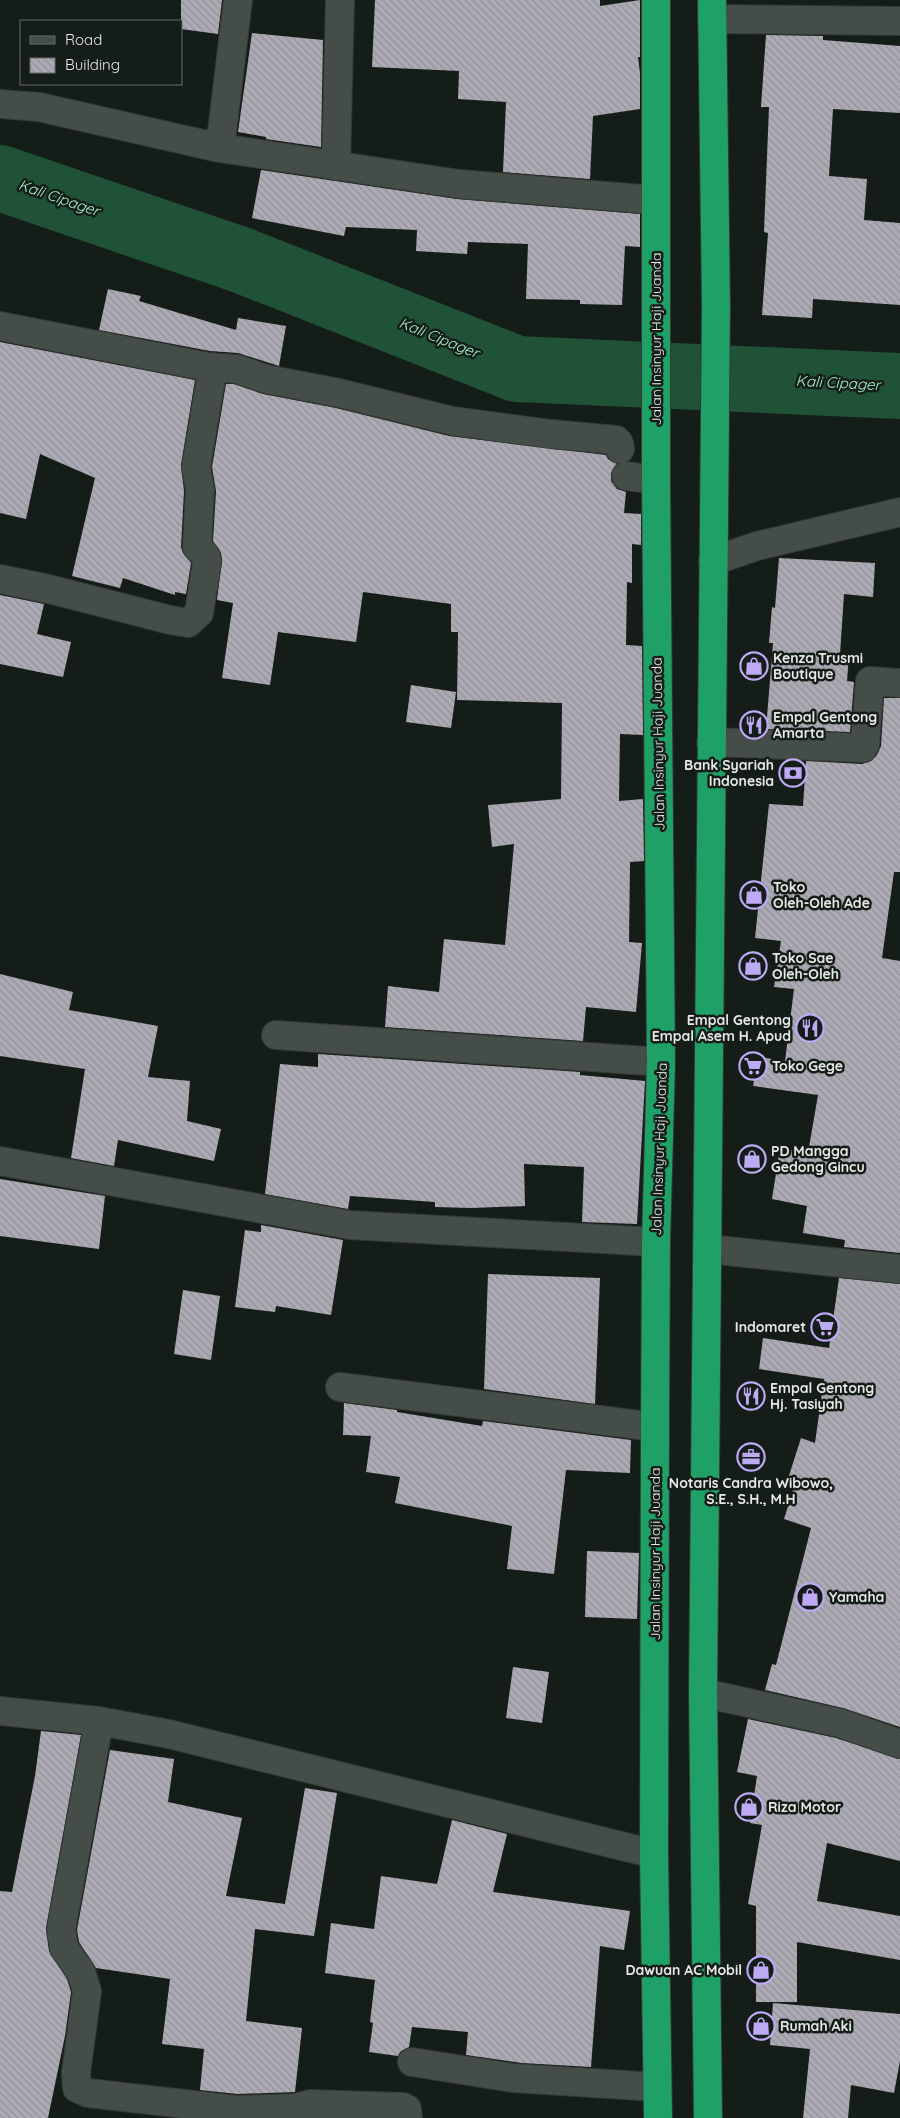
<svg xmlns="http://www.w3.org/2000/svg" width="900" height="2118" font-family="Quicksand,sans-serif">
	<defs>
		<pattern id="building-back-hatch" width="6" height="6" patternUnits="userSpaceOnUse" patternTransform="scale(1.25)"><rect width="6" height="6" fill="#acaab4"/><path d="M-1 5l2 2M0 0l6 6M5-1l2 2" fill="none" stroke="#929198"/></pattern>
	</defs>
	<rect width="100%" height="100%" fill="#151d18"/>
	<g fill="none" stroke-linecap="round" stroke-linejoin="round">
		<path stroke="#205238" stroke-width="66" d="M0 178 241 260 517 369 900 386"/>
	</g>
	<path fill="url(#building-back-hatch)" d="M181 0H222L218 34 181 29Z
		M375 0H600V6L640 0V57H638L640 73V109L593 116 590 179 503 172 506 102 458 99 459 71 372 67Z
		M252 33 323 40 321 147 266 139V137L238 132Z
		M766 35 823 36V40L900 46V113L833 109 829 176 867 179 864 220 900 223V305L813 299 812 318 762 315 768 233 764 232 769 107H761Z
		M261 170 457 199 640 214V247L625 246 622 305 580 304V300L526 299 528 244 468 242 467 254 416 251 417 230 346 227 344 236 252 218Z
		M108 289 141 296 139 301 236 330 238 318 286 326 279 366 238 353 210 351 99 330Z
		M0 342 195 380 181 465 184 491 181 547 183 553 191 563 186 594 175 592V595L123 578 120 588 72 576 95 478 40 454 26 519 0 513Z
		M226 384H234L263 394 336 408 449 436 606 455 608 459 617 464 611 473V481L617 489 626 492 624 513 641 514V545L632 544V583L627 582 626 645 642 646 643 735 620 734 619 801 643 799V800L644 861 630 862 629 942 642 943 636 1012 586 1007 583 1041 385 1027 388 986 439 992 444 939 505 945 514 844 492 847 488 805 561 799 562 703 457 700 458 632H451V604L363 592 356 642 278 632 270 685 222 678 233 603 217 600 222 560 221 553 213 541 216 491 212 467Z
		M779 558 875 563 873 597 844 594 840 654 849 655 847 681 854 682 850 732 766 729 773 643H769L772 607 775 608Z
		M0 595 44 604 37 634 71 642 63 677 0 664Z
		M411 685 456 692 451 728 406 722Z
		M884 698H900V872H894L882 958 900 961V1253L844 1247 845 1240 803 1233 807 1206 772 1199 780 1148 808 1153 818 1095 753 1086 758 1057 785 1061 794 989 774 987 781 941 755 938 769 804 803 806 806 761 862 764 871 761 877 755 881 746Z
		M0 974 73 992 69 1010 158 1026 148 1077 190 1081 187 1121 221 1129 214 1161 118 1140 114 1166 71 1158 85 1069 0 1056Z
		M318 1054 580 1072V1075L645 1081 637 1224 582 1222 584 1167 524 1164 525 1206 472 1208 435 1207V1202L350 1196 348 1209 265 1194 280 1064 318 1067Z
		M0 1179 105 1196 99 1249 0 1236Z
		M261 1225 343 1240 331 1315 276 1306 275 1312 235 1307 245 1230 261 1232Z
		M488 1274 600 1278 595 1404 484 1389Z
		M839 1278 900 1284V1727L843 1708 765 1690 772 1664 776 1665 811 1528 784 1519 794 1487 786 1485 801 1438 815 1443 824 1379 759 1369 763 1338 829 1348Z
		M183 1290 220 1296 211 1360 174 1354Z
		M344 1403 397 1410V1412L482 1426 483 1421 631 1440 630 1473 566 1470 554 1574 507 1569 512 1526 395 1503 400 1477 366 1472 371 1436 343 1435Z
		M587 1551 639 1553 637 1619 585 1617Z
		M513 1667 549 1672 542 1723 506 1718Z
		M748 1719 836 1738 900 1759V1861L827 1843 817 1901 900 1916V1960L797 1942V2002H756V1906L748 1904 762 1825 750 1823 757 1776 737 1772Z
		M41 1731 81 1735 46 1928 49 1951 67 1979 71 1992 65 2036 48 2118H0V1891L12 1892 35 1776Z
		M110 1750 174 1759 168 1802 242 1818 226 1896 285 1904 305 1788 337 1793 314 1936 255 1929 246 2021 302 2028 295 2092 238 2094 200 2090 204 2049 162 2044 170 1979 96 1968 79 1942 77 1930Z
		M452 1820 507 1834 493 1892 630 1911 624 1950 600 1946 591 2067 522 2063 466 2055 468 2032 412 2027 409 2047 400 2052 398 2056 369 2052 373 2023 370 2022 375 1980 325 1973 331 1923 374 1929 381 1876 437 1884Z
		M773 2003 900 2014V2061L894 2093 851 2085 848 2118H803L810 2049 770 2045Z"/>
	<g fill="none" stroke-linecap="round" stroke-linejoin="round">
		<g stroke="#343936" stroke-width="30">
			<path id="minor" d="M712 19 900 21
				M0 104 39 107 220 148 459 184 655 200
				M220 148 238 0
				M336 166 340 0
				M0 326 208 367 237 369 266 379 339 393 453 421 551 434 616 440 619 443 620 449
				M626 476 656 480
				M713 561 757 546 900 512
				M0 579 49 589 170 620 188 623 199 613 207 562 206 556 197 547 200 490 196 467 213 367
				M711 742 863 748 865 744 870 681 900 683
				M276 1035 661 1062
				M0 1161 350 1225 656 1242
				M708 1249 900 1269
				M340 1387 655 1427
				M703 1693 840 1723 900 1744
				M0 1711 99 1721 169 1734 654 1854
				M99 1721 61 1930 64 1948 81 1972 87 1991 76 2073 77 2088 88 2093 237 2110 295 2108 310 2104 403 2107 407 2109 408 2118
				M412 2062 513 2078 657 2087"/>
		</g>
		<g stroke="#343936" stroke-width="30">
			<path id="highway" d="M656 0V480L661 1062 656 1242 655 1427 654 1854 658 2118
				M708 2118 703 1693 716 306 712 0"/>
		</g>
		<use href="#minor" stroke="#444d47" stroke-width="28"/>
		<use href="#highway" stroke="#1fa067" stroke-width="28"/>
	</g>
	<defs>
		<g id="shop-ring" transform="scale(1.4375)"><circle r="9.5" fill="#151d18" stroke="#bea9f5" stroke-width="1.5"/><path d="M-5-2.5h2.3a2.7 3.5 0 0 1 5.4 0H5L5.5 6h-11ZM-1.5-2.5h3a1.5 2.3 0 0 0-3 0Z" fill="#bea9f5"/></g>
		<g id="restaurant-ring" transform="scale(1.4375)"><circle r="9.5" fill="#151d18" stroke="#bea9f5" stroke-width="1.5"/><path d="M-5-6h1v4h1v-4h1v4h1v-4h1v5L-1.5 .5V6h-2V.5L-5-1ZM5-6V6H3V1.5H1.5Q1.5-4 5-6Z" fill="#bea9f5"/></g>
		<g id="bank-ring" transform="scale(1.4375)"><circle r="9.5" fill="#151d18" stroke="#bea9f5" stroke-width="1.5"/><path d="M-6-4H6V4H-6ZM0-2.3a2.3 2.3 0 1 0 0 4.6a2.3 2.3 0 1 0 0-4.6Z" fill="#bea9f5"/></g>
		<g id="supermarket-ring" transform="scale(1.4375)"><circle r="9.5" fill="#151d18" stroke="#bea9f5" stroke-width="1.5"/><path d="M-6-5.5h2.5l.6 2H6L4.5 2H-2.5L-4.4-4H-6ZM-1.5 3.2a1.3 1.3 0 1 0 .1 0ZM3 3.2a1.3 1.3 0 1 0 .1 0Z" fill="#bea9f5"/></g>
		<g id="office-ring" transform="scale(1.4375)"><circle r="9.5" fill="#151d18" stroke="#bea9f5" stroke-width="1.5"/><path d="M-6-3h4V-5.5h4V-3h4V5H-6ZM-1-4.5V-3h2v-1.5ZM-6 0V1H6V0Z" fill="#bea9f5"/></g>
	</defs>
	<g fill-rule="evenodd">
		<use href="#shop-ring" x="754" y="666"/>
		<use href="#restaurant-ring" x="754" y="725"/>
		<use href="#bank-ring" x="793" y="773"/>
		<use href="#shop-ring" x="754" y="895"/>
		<use href="#shop-ring" x="753" y="966"/>
		<use href="#restaurant-ring" x="810" y="1028"/>
		<use href="#supermarket-ring" x="753" y="1066"/>
		<use href="#shop-ring" x="752" y="1159"/>
		<use href="#supermarket-ring" x="825" y="1327"/>
		<use href="#restaurant-ring" x="751" y="1396"/>
		<use href="#office-ring" x="751" y="1457"/>
		<use href="#shop-ring" x="810" y="1597"/>
		<use href="#shop-ring" x="749" y="1807"/>
		<use href="#shop-ring" x="761" y="1970"/>
		<use href="#shop-ring" x="761" y="2026"/>
	</g>
	<g text-anchor="middle" stroke-width="5" stroke-linejoin="round" paint-order="stroke">
		<g font-size="14" fill="#e4e9e6" stroke="#151d18">
			<text transform="translate(656 339) rotate(-90)" y="5">Jalan Insinyur Haji Juanda</text>
			<text transform="translate(658 744) rotate(-91)" y="5">Jalan Insinyur Haji Juanda</text>
			<text transform="translate(659 1149) rotate(-88)" y="5">Jalan Insinyur Haji Juanda</text>
			<text transform="translate(655 1554) rotate(-90)" y="5">Jalan Insinyur Haji Juanda</text>
		</g>
		<g font-size="14" font-weight="bold" fill="#e4e9e6" stroke="#151d18" text-anchor="start">
			<text x="773" y="663">Kenza Trusmi<tspan x="773" dy="16">Boutique</tspan></text>
			<text x="773" y="722">Empal Gentong<tspan x="773" dy="16">Amarta</tspan></text>
			<text x="774" y="770" text-anchor="end">Bank Syariah<tspan x="774" dy="16">Indonesia</tspan></text>
			<text x="773" y="892">Toko<tspan x="773" dy="16">Oleh-Oleh Ade</tspan></text>
			<text x="772" y="963">Toko Sae<tspan x="772" dy="16">Oleh-Oleh</tspan></text>
			<text x="791" y="1025" text-anchor="end">Empal Gentong<tspan x="791" dy="16">Empal Asem H. Apud</tspan></text>
			<text x="772" y="1071">Toko Gege</text>
			<text x="771" y="1156">PD Mangga<tspan x="771" dy="16">Gedong Gincu</tspan></text>
			<text x="806" y="1332" text-anchor="end">Indomaret</text>
			<text x="770" y="1393">Empal Gentong<tspan x="770" dy="16">Hj. Tasiyah</tspan></text>
			<text x="751" y="1488" text-anchor="middle">Notaris Candra Wibowo,<tspan x="751" dy="16">S.E., S.H., M.H</tspan></text>
			<text x="829" y="1602">Yamaha</text>
			<text x="768" y="1812">Riza Motor</text>
			<text x="742" y="1975" text-anchor="end">Dawuan AC Mobil</text>
			<text x="780" y="2031">Rumah Aki</text>
		</g>
		<g font-size="15" font-style="italic" fill="#a6f4c7" stroke="#151d18">
			<text transform="translate(59 198) rotate(19)" y="5">Kali Cipager</text>
			<text transform="translate(439 338) rotate(22)" y="5">Kali Cipager</text>
			<text transform="translate(838 383) rotate(3)" y="5">Kali Cipager</text>
		</g>
	</g>
	<rect x="20" y="20" width="162" height="65" fill="#151d18" stroke="#686f6a"/>
	<rect x="30" y="36" width="25" height="8" fill="#444d47" stroke="#686f6a"/>
	<text x="65" y="45" font-size="15" fill="#e4e9e6">Road</text>
	<rect x="30" y="58" width="25" height="15" fill="url(#building-back-hatch)" stroke="#686f6a"/>
	<text x="65" y="70" font-size="15" fill="#e4e9e6">Building</text>
</svg>
